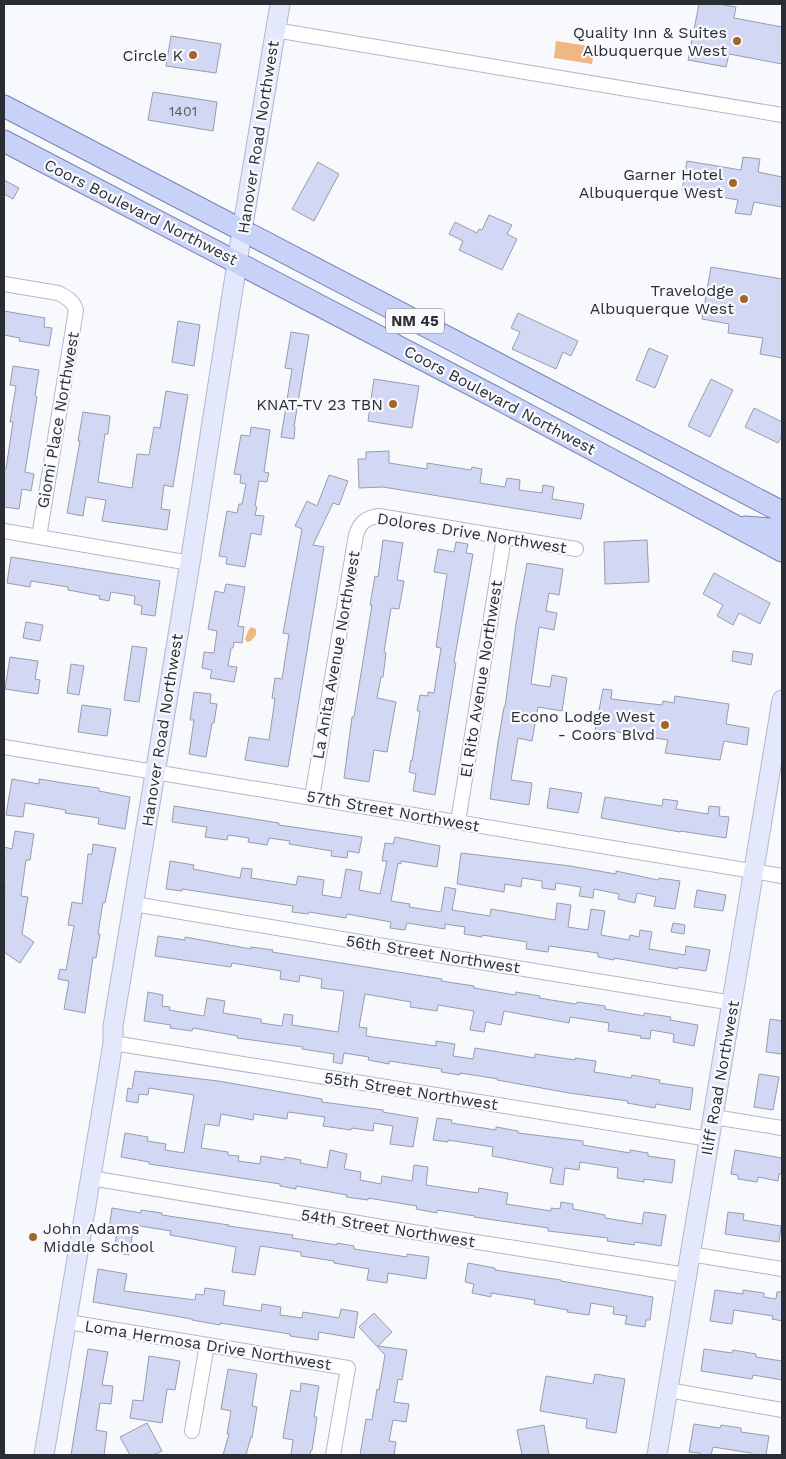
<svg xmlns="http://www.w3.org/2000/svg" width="786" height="1459" font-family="'Work Sans',sans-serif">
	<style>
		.water { fill: #efb782 }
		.building { fill: #d2d8f3; stroke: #979cb0 }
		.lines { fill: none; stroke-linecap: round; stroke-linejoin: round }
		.street-casing { stroke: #b2b7cc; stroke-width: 16 }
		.secondary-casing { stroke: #b2b7cc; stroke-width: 21 }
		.primary-casing { stroke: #7a83b1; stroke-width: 23 }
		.street { stroke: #fff; stroke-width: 14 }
		.secondary { stroke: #e4e8fc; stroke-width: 19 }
		.primary { stroke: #c8d1f8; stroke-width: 21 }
		.poi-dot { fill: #a26728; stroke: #f8f9fd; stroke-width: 2 }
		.labels { text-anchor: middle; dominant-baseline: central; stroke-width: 4.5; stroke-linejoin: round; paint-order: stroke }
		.number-label { font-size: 14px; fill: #555864 }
		.shield { fill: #f8f9fd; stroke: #686a71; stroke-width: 1 }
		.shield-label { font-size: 15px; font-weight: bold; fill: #2b2d35 }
		.poi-label { font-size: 16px; fill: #2b2d35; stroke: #f8f9fd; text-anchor: end }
		.street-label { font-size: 16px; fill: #2b2d35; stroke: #f8f9fd }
	</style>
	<rect width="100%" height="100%" fill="#f8f9fd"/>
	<!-- water -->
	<path class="water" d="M556,41L595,47L592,64L554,58Z
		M251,627L256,629V635L251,641L247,642L245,639L249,629Z"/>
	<!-- building -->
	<path class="building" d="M699,4H718L736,7L734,18L782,27V64L729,54L726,67L688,60Z
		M171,36L221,44L216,73L166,66Z
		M153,92L217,102L213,131L148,120Z
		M743,157L760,159L758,172L782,177V207L754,202L751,215L735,213L738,200L682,190L687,161L741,170Z
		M318,162L339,174L314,221L292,209Z
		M4,180L19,188L13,199L4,194Z
		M489,215L512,225L507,234L517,239L502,270L459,250L463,241L449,234L455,222L477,233L479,229L482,230Z
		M711,267L782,279V358L760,354L763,338L728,333L729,324L702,319Z
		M4,311L45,318L44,327L52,328L49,346L19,341L20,338L4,335Z
		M518,313L578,341L571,356L563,352L556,369L512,349L520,332L511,328Z
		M178,321L200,325L194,366L172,362Z
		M291,332L309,335L294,427H295L294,439L281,437L292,369L285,368Z
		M649,348L668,356L655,388L636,380Z
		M13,366L39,370L35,396L37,397L25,472L34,474L31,491L22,489L19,509L4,507V469H6L13,422H10L16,386L10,385Z
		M374,379L419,386L412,428L368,421Z
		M711,379L733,390L710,437L688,426Z
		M166,391L188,395L173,487L164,485L161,509L170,510L167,530L102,521L106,500L86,497L83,516L67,513L80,441H78L83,412L110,416L108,434H105L98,482L132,488L137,454L149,455L154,427L160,428Z
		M754,408L782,422V435L778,443L745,427Z
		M251,427L270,430L264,472L269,473L267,482L259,481L255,506L257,507L255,515L264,516L261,535L251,533L245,567L226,564L227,557L219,556L227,511L237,513L239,504H242L246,484L240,483L241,475L234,474L241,435L250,436Z
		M389,451V463L427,469V463L471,470L472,467L482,469L480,483L505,487L507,478L520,480L519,490L542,493L543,485L554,487L552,499L584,504L581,519L383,487L359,488L358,459H366V452Z
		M329,475L348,481L339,505L333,503L313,545L324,547L288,767L245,760L249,737L269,740L275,699L272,698L275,678L282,679L289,634L283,633L302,529L295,526L307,501L317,506Z
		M383,540L403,543L397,580L404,581L399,609L391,608L384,652L386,653L383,677H381L377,698L396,702L387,752L374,750L369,782L344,778L352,717H354L372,605H370L375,576L378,577Z
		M647,540L649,582L605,584L604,542Z
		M456,542L468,544L466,553L473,554L454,662L456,663L435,795L413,791L416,774L409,772L411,760L412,761L420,711H417L420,695L428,696V692L434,693L441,648L436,647L447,574L434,572L438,549L454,552Z
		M11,557L160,581L155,616L141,614L142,606L134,604L135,596L111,592L109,601L99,599L100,596L68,590V587L31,581L30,587L7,583Z
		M527,563L563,569L559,595L549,593L546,611L557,613L554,630L539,627L531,684L550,687L552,675L567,678L562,711L538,707L532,741L518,738L511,780L532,783L529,805L490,799L498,742L504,707H505L516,624Z
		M714,573L770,603L760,624L739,613L733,625L717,616L723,605L703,594Z
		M226,584L245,587L238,626L244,627L242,643L234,642L233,648H231L228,666L237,667L234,682L210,678L212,670L202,668L204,652L214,653L217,631L208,629L215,591L224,593Z
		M26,622L43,625L40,641L23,638Z
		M132,646L147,648L139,702L124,700Z
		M733,651L753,654L751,665L732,661Z
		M10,657L38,661L35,679L40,680L38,694L5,689Z
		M71,664L84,666L79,695L67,693Z
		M603,689L612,690L611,699L662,705L663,701L674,703L675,696L729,704L726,724L749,728L747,745L724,741L720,760L665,753L668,740L605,730L603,738L594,737Z
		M194,692L211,694L210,703L217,704L214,723H212L206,757L189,754L194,720H190Z
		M82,705L111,709L107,736L78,732Z
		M12,779L39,784V779L70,784L99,788V791L130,797L125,829L98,824L99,818L65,813L66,810L25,803L23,817L6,815Z
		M550,788L582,793L578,813L547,808Z
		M605,797L662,806L663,799L678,801L676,809L708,814L709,806L720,807L719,816L729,817L726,838L680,831V832L601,818Z
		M174,806L279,823V825L362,837L359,853L348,851L347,858L331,856L332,851L289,844L290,841L269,838L267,845L248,842L249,838L228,835L227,840L205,837L207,827L172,822Z
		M15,831L34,834L30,860H26L21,896L28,897L22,934L34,942L20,963L4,952V897L5,886H4V847L12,849Z
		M395,837L440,846L437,867L401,861V864L398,863L391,901L410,904L409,907L441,912L445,887L456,889L452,910L490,916L491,909L555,920L557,903L571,905L568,927L588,930L591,909L605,911L601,935L629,940L630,935L639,937L640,930L652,932L649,949L685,955L686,946L710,950L706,971L678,967V969L614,958V960L598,957V953L549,946L548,952L526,949L527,942L482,935V937L464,934L465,927L445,924V929L407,923L405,930L390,928L391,922L347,914L346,918L309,912L308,914L292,912L293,906L182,889V891L166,889L170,861L194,865L193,869L240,878L242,868L252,869L251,878L296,885L298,876L324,880L322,895L341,898L346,869L362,872L359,890L380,894L387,861H382L385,843L393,844Z
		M93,844L116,848L105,903L103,902L98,934H100L96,958L93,957L85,1013L64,1009L69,981L58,979L60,969L66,970L74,926L68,925L72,902L82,904L88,854H92Z
		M461,853L570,866L616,874V871L658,880L659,878L680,881L675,909L654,906L656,897L637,893L635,903L618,899L619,894L594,889L593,898L579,896L581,887L556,883L555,890L542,888V881L522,878L521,887L505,884L504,892L457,884Z
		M697,890L726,895L723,911L694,907Z
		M673,923L685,925L684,934L671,932Z
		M158,936L185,940V937L251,949V947L273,950L272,952L442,979L441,981L474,986V988L515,995L516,992L540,996L539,998L576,1004L577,1002L605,1006V1009L644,1016V1013L671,1017L670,1020L698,1025L694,1046L673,1042L674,1034L651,1030L650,1039L640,1038L641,1036L608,1031L609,1023L570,1017L569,1023L504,1011L501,1025L486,1022L484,1032L470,1030L474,1011L438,1005L437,1011L410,1007L411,1002L365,994L359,1027L367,1028L366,1036L436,1046V1041L455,1044L453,1056L473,1059L475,1048L535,1058V1054L575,1060V1058L596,1061L594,1072L631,1078L632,1075L660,1080L659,1083L693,1088L690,1110L656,1104L655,1108L627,1103L628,1101L569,1093L497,1080L498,1079L460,1073V1075L441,1072L442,1069L389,1061V1064L368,1060L369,1057L344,1053L342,1064L333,1062L334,1054L302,1049L303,1047L237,1038L238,1036L193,1028L192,1031L170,1028L171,1025L144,1021L148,992L163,995L162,1006L170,1007L169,1010L204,1016L207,998L225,1001L223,1013L261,1019V1023L282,1026L284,1014L293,1015L292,1025L338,1032L344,991L321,988L322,979L300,975L299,982L280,979L281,971L232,963L231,967L155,956Z
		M770,1019L782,1021V1054L766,1052Z
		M135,1071L218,1081L322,1099V1102L383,1110V1112L418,1118L413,1147L390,1144L393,1126L374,1123L373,1131L352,1128L351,1130L323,1126L325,1117L288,1112L287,1119L254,1114L253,1120L221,1114L219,1126L205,1124L201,1148L228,1152V1155L239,1156L238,1161L260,1164L261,1156L284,1160L285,1157L301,1160L300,1163L327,1168L330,1150L347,1154L344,1169L361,1172L360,1180L381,1184L382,1176L412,1181L414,1165L428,1167L426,1185L478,1193L479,1188L508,1193L506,1204L551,1211V1208L560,1209L561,1202L573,1204V1209L605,1215V1218L642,1224L644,1212L666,1215L661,1246L635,1242L634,1245L607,1241L608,1238L548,1231V1228L474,1217L475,1216L437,1210V1213L416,1209L417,1206L368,1198V1200L346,1197L347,1195L296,1186V1189L280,1186V1184L149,1164V1162L121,1157L125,1133L148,1137L147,1141L166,1144L165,1150L184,1153L194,1095L149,1088L148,1095L139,1094L138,1103L126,1101L128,1088L132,1089Z
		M759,1074L779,1077L773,1110L754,1107Z
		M437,1118L452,1120L451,1123L496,1130V1127L518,1131V1133L583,1141V1145L630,1153V1150L648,1153V1156L675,1160L672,1183L644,1179V1182L617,1178L618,1168L580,1162L579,1170L565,1168L563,1185L550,1183L553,1168L492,1156L493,1147L448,1140V1142L433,1140Z
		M735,1150L782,1158V1174H779L778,1181L758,1177L757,1182L738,1179V1175L731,1174Z
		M112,1208L141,1213V1210L162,1213V1215L229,1225L228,1226L293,1235L292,1238L337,1245V1243L354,1246V1249L407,1257V1254L429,1257L426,1279L388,1273L387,1283L367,1280L369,1269L334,1263V1261L301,1256V1252L260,1246L255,1275L232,1272L236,1247L170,1235L171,1231L134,1225L129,1255L114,1252L117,1230L109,1229Z
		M728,1212L744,1214L743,1220L781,1226L779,1242L725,1234Z
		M468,1263L495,1268V1270L561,1280V1281L653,1297L650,1320H646L645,1327L625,1324L627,1316L613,1314L614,1307L591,1303L589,1315L567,1312L568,1310L534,1304L535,1300L491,1293V1297L472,1293L474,1284L465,1282Z
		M98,1269L127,1274L124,1291L195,1300L196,1294L204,1295L205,1288L225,1291L223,1305L261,1311L262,1304L281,1307L280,1315L302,1318L303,1312L339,1318L341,1309L358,1312L354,1338L319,1332L318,1340L290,1336V1334L220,1323V1325L192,1320V1319L93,1302Z
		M715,1290L743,1294V1290L764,1293V1297L776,1299L777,1292H782V1321L772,1319L773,1316L734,1310L732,1324L710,1321Z
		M374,1313L392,1332L378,1346L407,1350L402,1380L398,1379L394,1402L409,1404L406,1422L393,1420L389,1441L396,1442L394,1455H360L366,1419L372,1420L377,1389L379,1390L385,1355L359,1327Z
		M88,1349L108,1352L102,1385L113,1386L111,1404L100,1403L96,1430L107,1432L104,1455H71Z
		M704,1349L732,1353L733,1350L756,1354V1357L782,1361V1380L753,1375L752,1379L701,1371Z
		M149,1356L180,1361L175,1390L167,1389L162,1423L130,1418L133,1400L143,1401Z
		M228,1369L257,1374L252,1406L257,1407L252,1438L251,1437L246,1455H223L229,1434H227L231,1411L221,1409Z
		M595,1374L625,1379L616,1433L586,1428L587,1419L540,1411L546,1376L593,1384Z
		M301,1383L319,1386L314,1417H317L312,1450H311L310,1455H291L293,1440L283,1438L291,1390L300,1392Z
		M147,1423L162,1451L153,1455H130L120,1437Z
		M694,1424L720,1428L721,1425L741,1428V1432L769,1436L766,1455H750L751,1453L713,1447L711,1455H700V1453L689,1452Z
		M544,1425L549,1455H522L517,1430Z"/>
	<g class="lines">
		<defs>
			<path id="street" d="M275,30L782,115
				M4,284L58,293C67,297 73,301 76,310L39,537
				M4,531L190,563
				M4,747L782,876
				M312,797L356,535C360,522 366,518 379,516L576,549
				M458,822L504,537
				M134,904L437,955L733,1003
				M113,1043L709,1139
				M714,1117L782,1128
				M91,1178L394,1229L686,1275
				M690,1254L782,1269
				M68,1322L348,1368L333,1455
				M668,1390L782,1410
				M192,1431L207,1345"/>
			<path id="secondary" d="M44,1455L102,1110L113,1043V1026L190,563L242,231L280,4
				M657,1455L782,700"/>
			<path id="primary" d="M4,106L782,512
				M4,141L489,394L782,551
				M745,527L782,530"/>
		</defs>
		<!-- street casing -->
		<use href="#street" class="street-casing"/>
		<!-- secondary casing -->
		<use href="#secondary" class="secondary-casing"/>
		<!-- primary casing -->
		<use href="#primary" class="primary-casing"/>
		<!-- street -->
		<use href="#street" class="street"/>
		<!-- secondary -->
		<use href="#secondary" class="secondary"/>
		<!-- primary -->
		<use href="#primary" class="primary"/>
	</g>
	<!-- markers -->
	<g class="poi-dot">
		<circle cx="737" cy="41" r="5"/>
		<circle cx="193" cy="55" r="5"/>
		<circle cx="733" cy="183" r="5"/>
		<circle cx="744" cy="299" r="5"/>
		<circle cx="393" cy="404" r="5"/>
		<circle cx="665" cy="725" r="5"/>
		<circle cx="33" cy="1237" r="5"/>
	</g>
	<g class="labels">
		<!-- number labels -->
		<g class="number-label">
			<text x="183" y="111">1401</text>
		</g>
		<!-- shield labels -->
		<rect class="shield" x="386" y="308.5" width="58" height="25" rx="4"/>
		<g class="shield-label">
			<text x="415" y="321">NM 45</text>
		</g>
		<!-- poi labels -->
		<g class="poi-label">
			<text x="727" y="32">Quality Inn &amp; Suites<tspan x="727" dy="18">Albuquerque West</tspan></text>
			<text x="183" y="55">Circle K</text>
			<text x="723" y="174">Garner Hotel<tspan x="723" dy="18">Albuquerque West</tspan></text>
			<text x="734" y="290">Travelodge<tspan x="734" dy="18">Albuquerque West</tspan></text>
			<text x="383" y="404">KNAT-TV 23 TBN</text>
			<text x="655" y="716">Econo Lodge West<tspan x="655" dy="18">- Coors Blvd</tspan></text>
			<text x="43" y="1228" text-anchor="start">John Adams<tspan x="43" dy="18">Middle School</tspan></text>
		</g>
		<!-- street labels -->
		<g class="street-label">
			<text transform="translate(258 137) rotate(-81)">Hanover Road Northwest</text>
			<text transform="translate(141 212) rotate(27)">Coors Boulevard Northwest</text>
			<text transform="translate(500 400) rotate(28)">Coors Boulevard Northwest</text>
			<text transform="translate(58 420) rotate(-80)">Giomi Place Northwest</text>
			<text transform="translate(472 533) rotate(9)">Dolores Drive Northwest</text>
			<text transform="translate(336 655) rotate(-80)">La Anita Avenue Northwest</text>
			<text transform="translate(481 679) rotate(-81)">El Rito Avenue Northwest</text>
			<text transform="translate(162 730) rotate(-81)">Hanover Road Northwest</text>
			<text transform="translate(393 811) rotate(10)">57th Street Northwest</text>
			<text transform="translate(433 954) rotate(9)">56th Street Northwest</text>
			<text transform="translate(720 1078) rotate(-80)">Iliff Road Northwest</text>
			<text transform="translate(411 1091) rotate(9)">55th Street Northwest</text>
			<text transform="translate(388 1228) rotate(9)">54th Street Northwest</text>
			<text transform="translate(208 1345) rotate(9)">Loma Hermosa Drive Northwest</text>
		</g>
	</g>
	<!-- border -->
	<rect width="786" height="1459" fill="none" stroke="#2b2d35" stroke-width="10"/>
</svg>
